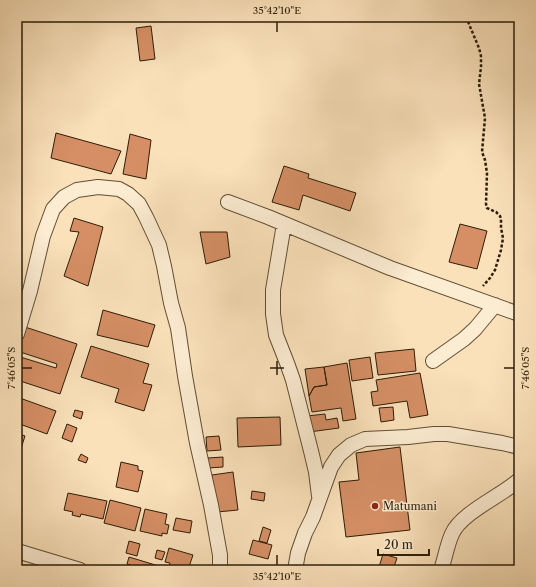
<svg xmlns="http://www.w3.org/2000/svg" width="536" height="587" font-family="'Libre Caslon Text',serif">
	<style>
		.building { fill: #d68f65; stroke: #2c1d08 }
		.lines { fill: none; stroke-linecap: round; stroke-linejoin: round }
		.minor-casing { stroke: #604e34; stroke-width: 16 }
		.path { stroke: #2c1d08; stroke-width: 2.5; stroke-dasharray: 3 2; stroke-linecap: butt }
		.minor { stroke: #fcecd2; stroke-width: 14 }
		.ticks { fill: none; stroke: #2c1d08; stroke-width: 1.5 }
		.poi-dot { fill: #8f2418; stroke: #fcecd2; stroke-width: 1.5 }
		.labels { text-anchor: middle; dominant-baseline: central; stroke-width: 3; stroke-linejoin: round; paint-order: stroke }
		.poi-label { font-size: 11px; fill: #2c1d08; stroke: #fcecd2; text-anchor: start }
		.neatline { fill: none; stroke: #2c1d08; stroke-width: 1.5 }
		.ticks-label { font-size: 10px; text-anchor: middle; fill: #2c1d08 }
	</style>
	<rect width="100%" height="100%" fill="#fae1ba"/>
	<filter id="stains"><feTurbulence type="fractalNoise" baseFrequency=".005" numOctaves="4"/><feColorMatrix values="0 0 0 0 .2 0 0 0 0 .09 0 0 0 0 .02 0 0 0 .5 -.17"/></filter>
	<radialGradient id="worn" r=".72"><stop offset=".6" stop-color="#630" stop-opacity="0"/><stop offset="1" stop-color="#630" stop-opacity=".3"/></radialGradient>
	<!-- building -->
	<path class="building" d="M151,26L155,59L140,61L136,28Z
		M56,133L121,151L111,174L51,158Z
		M130,134L151,140L146,179L123,174Z
		M284,166L309,174L308,178L356,193L350,211L303,195L299,210L272,202Z
		M74,218L103,227L88,286L64,276L79,232L70,231Z
		M460,224L487,231L477,269L449,262Z
		M200,232H227L230,257L206,264Z
		M518,234H519V245L515,244Z
		M103,310L155,325L148,347L97,335Z
		M25,327L77,344L60,394L17,380V356L56,368L57,364L17,351Z
		M91,346L149,364L143,383L152,385L144,411L115,402L119,389L81,377Z
		M414,349L416,371L378,375L375,353Z
		M370,357L373,378L352,381L349,360Z
		M347,363L356,419L343,421L341,408L312,412L309,396L314,387L327,385L324,367Z
		M324,367L327,385L314,387L309,396L305,369Z
		M420,373L428,415L410,418L407,401L373,406L371,392L378,391L376,380Z
		M17,397L56,411L47,434L17,423Z
		M393,407L394,420L381,422L379,408Z
		M75,410L83,412L81,419L73,416Z
		M325,414L326,420L337,418L339,428L309,432L307,416Z
		M280,417L281,445L238,447L237,418Z
		M67,424L77,428L72,442L62,438Z
		M17,433L25,436L17,461Z
		M219,436L221,450L207,451L206,437Z
		M400,447L410,530L346,537L339,482L359,480L356,453Z
		M81,454L88,458L86,463L78,460Z
		M223,457V467L208,468V458Z
		M121,462L138,466V470L143,471L138,492L116,487Z
		M233,472L238,510L217,512L212,475Z
		M17,486L21,488L17,499Z
		M252,491L265,493L264,501L251,499Z
		M68,493L107,501L103,519L81,514L80,517L72,515L73,512L64,510Z
		M110,500L141,508L135,531L104,523Z
		M145,509L167,514L165,524L169,525L167,534L162,533V536L140,531Z
		M176,518L192,521L190,533L173,530Z
		M263,527L271,530L267,543L259,541Z
		M253,540L272,545L268,559L249,554Z
		M129,541L140,544L137,556L126,553Z
		M169,548L193,555L188,570H168L170,563L165,562Z
		M157,550L165,552L162,560L155,558Z
		M383,554L397,558L393,570H371L372,565L379,567Z
		M129,557L162,567L161,570H136V567L127,564Z"/>
	<g class="lines">
		<defs>
			<path id="minor" d="M228,202L268,217L390,268L519,314
				M284,224L273,290V314L276,335L287,363L293,380L311,451L316,472L319,496
				M17,334L30,291L43,236L53,209L64,197L77,190L98,187L119,189L128,194L139,204L146,217L159,245L164,266L171,303L178,328L185,376L197,443L211,505L220,555V570
				M433,361L464,339L475,329L495,305
				M17,551L80,570
				M295,570L298,553L305,533L313,517L331,467L339,455L351,445L365,439L408,437L434,434H448L502,443L519,447
				M441,570C445,558 447,545 452,534C461,513 501,496 519,480"/>
		</defs>
		<!-- minor casing -->
		<use href="#minor" class="minor-casing"/>
		<!-- path -->
		<path class="path" d="M466,17L479,48L481,56V67L479,84L485,118L482,152L485,160L487,173L486,204L487,208L496,212L500,216L501,219V228L503,238L501,250L495,270L490,278L483,286"/>
		<!-- minor -->
		<use href="#minor" class="minor"/>
	</g>
	<!-- ticks -->
	<path class="ticks" d="M277,22V32M277,361V375M22,368H32M270,368H284M504,368H514M277,555V565"/>
	<!-- markers -->
	<circle class="poi-dot" cx="375" cy="506" r="4"/>
	<g class="labels">
		<!-- poi labels -->
		<g class="poi-label">
			<text x="383" y="506">Matumani</text>
		</g>
	</g>
	<!-- margin -->
	<rect width="536" height="587" fill="none" stroke="#fae1ba" stroke-width="44"/>
	<!-- scale -->
	<path d="M378 549v6h51v-6" fill="none" stroke="#2c1d08" stroke-width="2"/>
	<text x="384" y="549" font-size="12" fill="#2c1d08" stroke="#fcecd2" stroke-width="3" paint-order="stroke">20 m</text>
	<rect x="22" y="22" width="492" height="543" class="neatline"/>
	<g class="ticks-label">
		<text x="277" y="14">35°42'10"E</text>
		<text transform="translate(11 368) rotate(-90)" y="4">7°46'05"S</text>
		<text transform="translate(525 368) rotate(-90)" y="4">7°46'05"S</text>
		<text x="277" y="580">35°42'10"E</text>
	</g>
	<rect width="100%" height="100%" filter="url(#stains)"/>
	<rect width="100%" height="100%" fill="url(#worn)"/>
</svg>
